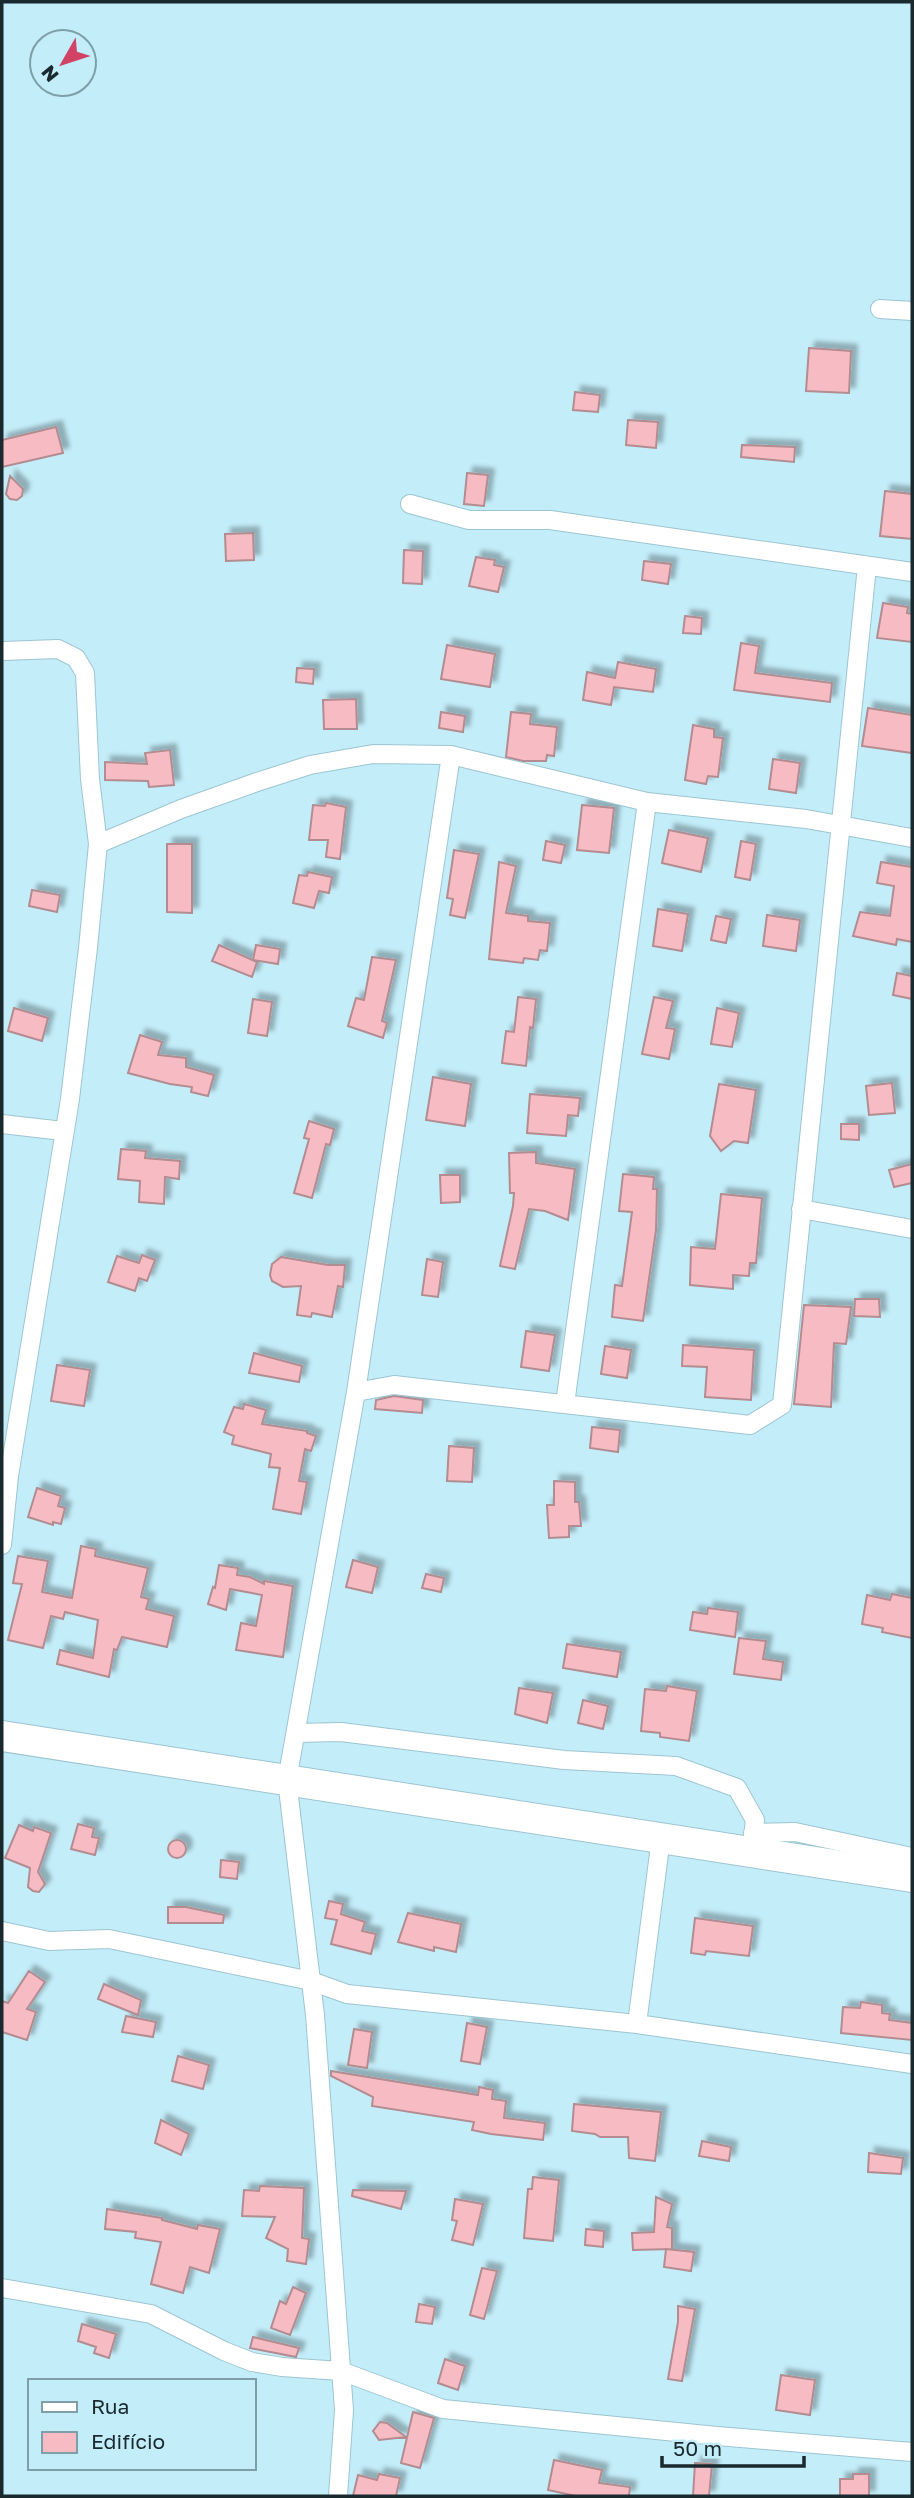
<svg xmlns="http://www.w3.org/2000/svg" width="914" height="2498" font-family="'Golos Text',sans-serif">
	<style>
		.building { fill: #f7bcc3; stroke: #b28c91; stroke-width: 2; filter: url(#shadow) }
		.lines { fill: none; stroke-linecap: round; stroke-linejoin: round }
		.minor-casing { stroke: #9dc5d0; stroke-width: 20 }
		.trunk-casing { stroke: #9dc5d0; stroke-width: 32 }
		.minor { stroke: #fff; stroke-width: 18 }
		.trunk { stroke: #fff; stroke-width: 30 }
	</style>
	<defs>
		<filter id="shadow"><feDropShadow dx="6" dy="-6" stdDeviation="2" flood-color="#0004"/></filter>
	</defs>
	<rect width="100%" height="100%" fill="#c3edf9"/>
	<!-- building -->
	<path class="building" d="M809,348L851,351L849,393L806,391Z
		M575,392L600,395L598,412L573,410Z
		M628,420L658,422L656,448L626,445Z
		M56,427L63,453L2,467V440Z
		M742,445L795,447L794,462L741,457Z
		M467,473L488,475L484,506L464,504Z
		M10,476L23,489L22,496L17,500L10,499L6,494Z
		M885,491L912,494V539L880,536Z
		M253,533L254,560L226,561L225,534Z
		M404,550L423,551L422,584L403,583Z
		M476,557L495,560L494,565L504,567L498,592L469,586Z
		M644,561L671,564L668,584L642,580Z
		M883,603L908,607L907,613L912,614V642L877,638Z
		M685,616L702,618L701,634L683,633Z
		M741,643L759,646L755,673L832,683L830,702L734,690Z
		M447,645L495,654L490,687L441,679Z
		M618,662L656,669L653,692L614,687L611,705L583,700L587,672L615,678Z
		M297,668L314,669L313,684L296,682Z
		M356,699L357,729H324L323,700Z
		M868,708L912,715V753L862,746Z
		M441,712L465,716L463,732L439,728Z
		M511,712L531,714L530,724L557,727L554,756L547,755L546,761H523L506,757Z
		M693,725L714,729V737L723,738L718,777L708,776L706,784L685,780Z
		M170,750L174,785L149,787L148,781L105,780V762L147,764L145,753Z
		M773,759L800,763L796,793L769,789Z
		M326,803L346,807L340,859L326,857L328,840H309L313,805L325,806Z
		M582,805L614,808L609,853L577,850Z
		M669,830L708,838L701,872L662,863Z
		M546,841L565,845L561,863L543,860Z
		M741,841L756,844L750,880L735,877Z
		M167,844H192V913L167,912Z
		M454,850L479,854L465,918L450,915L453,899L447,898Z
		M499,862L516,866L506,913L528,916V921L550,923L547,951L540,950L538,960L524,958L523,963L489,959Z
		M881,862L912,867V942L897,939L896,945L853,936L860,912L890,916L894,886L877,883Z
		M308,872L332,877L329,893L319,891L314,908L293,903L299,875L307,876Z
		M32,890L60,895L57,912L29,906Z
		M658,909L688,914L682,951L653,946Z
		M767,915L800,920L796,951L763,946Z
		M716,916L731,919L726,943L711,940Z
		M219,945L257,962L252,977L212,961Z
		M256,945L280,949L278,964L253,960Z
		M372,957L396,960L382,1021L387,1023L383,1038L348,1026L356,998L364,1000Z
		M897,973L912,976V999L893,995Z
		M518,997L536,999L533,1028L530,1027L526,1066L502,1063L506,1031L514,1032Z
		M654,997L673,1001L666,1028L675,1029L669,1059L642,1054Z
		M253,999L272,1002L267,1036L248,1033Z
		M14,1008L48,1018L42,1041L8,1031Z
		M717,1008L739,1013L732,1047L711,1044Z
		M140,1035L162,1042L158,1055L186,1058V1067L214,1075L208,1096L191,1092L192,1087L170,1084L128,1073Z
		M433,1077L471,1084L465,1126L426,1120Z
		M892,1083L895,1113L869,1115L866,1086Z
		M719,1084L756,1090L748,1143L734,1141L721,1151L710,1136Z
		M530,1094L580,1098L578,1116L568,1115L566,1136L527,1133Z
		M309,1121L334,1129L330,1145L326,1144L312,1198L294,1193L309,1139L304,1138Z
		M841,1124H859V1140L841,1139Z
		M121,1149L146,1151L145,1158L180,1161L179,1179L165,1177L164,1204L139,1202L140,1181L118,1179Z
		M536,1152V1163L575,1169L568,1220L545,1211L529,1209L515,1269L500,1266L513,1206L514,1193H510L509,1153Z
		M912,1164V1183L894,1187L889,1170Z
		M623,1174L654,1177L653,1189H657L656,1230L643,1321L612,1317L615,1285L622,1286L632,1212L619,1211Z
		M440,1175H460V1202L441,1203Z
		M721,1194L762,1198L756,1263H750L749,1276L733,1275V1289L690,1285L691,1247L715,1249Z
		M142,1255L155,1260L147,1281L139,1278L135,1291L108,1282L117,1256L139,1263Z
		M281,1257L328,1265H345L343,1287L338,1286L332,1317L312,1313L311,1317L297,1315L301,1286L283,1287L272,1281L270,1275L272,1264Z
		M427,1259L443,1262L438,1297L422,1295Z
		M855,1299H879L880,1317L854,1316Z
		M804,1305L851,1307L846,1344L834,1343L831,1407L794,1404Z
		M526,1331L555,1335L549,1371L521,1367Z
		M683,1345L754,1350L751,1400L705,1397L707,1367L682,1366Z
		M605,1346L631,1350L627,1378L601,1374Z
		M254,1353L302,1366L299,1382L249,1373Z
		M57,1365L90,1370L84,1406L51,1401Z
		M394,1396L423,1400L422,1413L375,1409L376,1400Z
		M244,1404L266,1410L262,1424L307,1431V1433L316,1436L311,1451L305,1449L299,1481L307,1482L301,1514L273,1509L280,1468L269,1467L271,1454L232,1444L234,1436L224,1432L234,1407L243,1409Z
		M592,1427L620,1430L618,1452L590,1448Z
		M449,1446L474,1448L472,1482L447,1481Z
		M554,1481L575,1482V1502H579L581,1526H569V1537L549,1538L547,1505H554Z
		M37,1488L61,1496L58,1506L65,1508L61,1524L53,1522V1525L28,1517Z
		M81,1546L96,1549L95,1556L148,1568L141,1597L149,1599L146,1609L174,1616L167,1647L122,1637L117,1650L114,1649L109,1677L57,1664L60,1650L93,1658L98,1620L65,1612L63,1619L51,1616L43,1648L8,1640L22,1584L13,1583L18,1556L48,1561L42,1592L72,1598Z
		M353,1560L378,1567L372,1593L346,1587Z
		M219,1565L238,1568L237,1575L250,1577L264,1584V1581L293,1586L283,1657L236,1650L241,1623L256,1626L262,1595L230,1589L226,1610L208,1604L213,1587L215,1588Z
		M426,1574L444,1578L441,1592L422,1588Z
		M892,1594L912,1598V1638L882,1632L883,1628L862,1624L867,1595L890,1600Z
		M708,1608L738,1612L735,1637L690,1630L693,1612L707,1614Z
		M739,1638L766,1641L763,1659L783,1662L781,1680L734,1674Z
		M567,1644L621,1652L617,1677L563,1668Z
		M667,1686L697,1691L689,1741L660,1737V1733L641,1731L645,1689L666,1691Z
		M519,1688L553,1693L547,1723L515,1714Z
		M583,1700L608,1706L603,1729L578,1723Z
		M78,1824L94,1828L92,1837L99,1838L95,1855L71,1849Z
		M19,1825L33,1831L34,1827L51,1833L38,1872L45,1884L39,1892L33,1891L28,1887L30,1868L5,1858Z
		M168 1849a9 9 0 1 1 18 0a9 9 0 1 1-18 0Z
		M221,1860L239,1862L237,1879L220,1877Z
		M329,1901L343,1904L341,1914L365,1922L362,1931L376,1934L371,1954L331,1944L337,1920L325,1918Z
		M168,1907H186L224,1915L223,1923H168Z
		M408,1913L461,1924L456,1952L434,1947V1951L398,1942Z
		M695,1918L753,1926L749,1956L706,1951L705,1955L691,1953Z
		M29,1971L45,1982L27,2009L36,2012L27,2040L2,2032V2001L8,2003Z
		M104,1984L141,2000L138,2015L98,1999Z
		M861,2002L882,2005V2013L890,2014L889,2020L912,2023V2040L841,2033L843,2007L860,2008Z
		M126,2016L156,2022L153,2037L122,2032Z
		M467,2023L487,2027L480,2064L461,2061Z
		M354,2029L372,2032L367,2068L348,2065Z
		M178,2056L209,2065L203,2089L172,2081Z
		M331,2071L478,2095L479,2087L493,2090L492,2099L506,2101L504,2118L545,2123L543,2140L491,2134L472,2130L474,2122L372,2106L373,2097L331,2076Z
		M574,2104L661,2112L655,2161L629,2158L628,2137H600L595,2134L572,2131Z
		M161,2120L189,2134L181,2155L155,2143Z
		M702,2141L731,2147L729,2161L699,2156Z
		M869,2153L903,2158L901,2174L868,2172Z
		M533,2177L559,2180L553,2241L524,2238L528,2189H532Z
		M260,2186L304,2188L302,2238L309,2239L306,2264L287,2261L288,2249L266,2238L275,2217L242,2216L244,2190L259,2191Z
		M353,2190L406,2191L401,2209L352,2196Z
		M656,2197L672,2204L667,2227L672,2228V2249L633,2250L632,2233L654,2232Z
		M455,2199L483,2204L473,2245L452,2240L457,2221L452,2220Z
		M107,2209L162,2218V2220L197,2229L198,2225L220,2229L209,2273L190,2267L183,2293L151,2284L161,2242L135,2238L136,2232L105,2229Z
		M586,2229L604,2231L603,2247L585,2245Z
		M666,2249L694,2252L691,2271L664,2267Z
		M482,2268L497,2271L484,2319L470,2315Z
		M293,2287L306,2293L290,2335L271,2328L280,2301L286,2304Z
		M419,2304L435,2307L432,2324L416,2322Z
		M678,2306L695,2309L682,2381L668,2379L678,2322Z
		M82,2324L116,2334L109,2358L94,2353L96,2347L78,2341Z
		M253,2337L299,2348L296,2357L250,2348Z
		M445,2359L465,2366L458,2390L438,2383Z
		M781,2375L815,2380L810,2415L776,2410Z
		M413,2412L434,2418L420,2468L401,2463Z
		M380,2422L387,2423L406,2437L379,2440L373,2431Z
		M554,2460L602,2470L599,2483L630,2487L629,2496H576L548,2490Z
		M695,2463L712,2464L709,2496H693Z
		M379,2474L400,2478L396,2496H353L358,2475L377,2480Z
		M853,2474H869V2496H840V2479H853Z"/>
	<g class="lines">
		<defs>
			<path id="minor" d="M880,309L912,311
				M410,504L469,520H550L912,572
				M2,651L58,649L76,658L85,673L90,779L98,844L88,948L70,1099L9,1476L2,1545
				M98,844L181,809L257,782L310,765L373,754L451,755L647,802L806,819L912,838
				M2,1124L63,1131
				M801,1209L912,1229
				M356,1392L394,1385L750,1425L782,1405L867,566
				M565,1404L647,802
				M296,1733L341,1732L564,1760L676,1766L737,1788L755,1820L751,1853
				M753,1833L795,1832L912,1857
				M2,1931L49,1941L109,1939L311,1981L347,1994L637,2024L912,2064
				M637,2024L661,1838
				M2,2288L151,2314L224,2351L252,2362L282,2367L341,2371L443,2409L717,2436L912,2452
				M338,2496L344,2410L315,2015L287,1780L356,1392L451,755"/>
			<path id="trunk" d="M2,1736L912,1877"/>
		</defs>
		<!-- minor casing -->
		<use href="#minor" class="minor-casing"/>
		<!-- trunk casing -->
		<use href="#trunk" class="trunk-casing"/>
		<!-- minor -->
		<use href="#minor" class="minor"/>
		<!-- trunk -->
		<use href="#trunk" class="trunk"/>
	</g>
	<!-- border -->
	<rect width="914" height="2498" fill="none" stroke="#19292e" stroke-width="7"/>
	<!-- legend -->
	<rect x="28" y="2379" width="228" height="91" fill="#c3edf9" stroke="#7f9fa8" stroke-width="2"/>
	<rect x="42" y="2402" width="35" height="10" fill="#ffffff" stroke="#7f9fa8" stroke-width="2"/>
	<text x="91" y="2414" font-size="21" fill="#19292e">Rua</text>
	<rect x="42" y="2432" width="35" height="21" fill="#f7bcc3" stroke="#7f9fa8" stroke-width="2"/>
	<text x="91" y="2449" font-size="21" fill="#19292e">Edifício</text>
	<!-- north arrow -->
	<g transform="translate(63 63) rotate(231)"><circle r="33" fill="#c3edf9" stroke="#7f9fa8" stroke-width="2"/>
	<path d="M0-5L12 26L0 18L-12 26Z" fill="#d14264"/>
	<text y="-10" font-size="19" font-weight="bold" text-anchor="middle" fill="#19292e">N</text>
	</g>
	<!-- scale -->
	<path d="M662 2456v10h142v-10" fill="none" stroke="#19292e" stroke-width="3.5"/>
	<text x="673" y="2456" font-size="21" fill="#19292e" stroke="#c3edf9" stroke-width="5" paint-order="stroke">50 m</text>
</svg>
